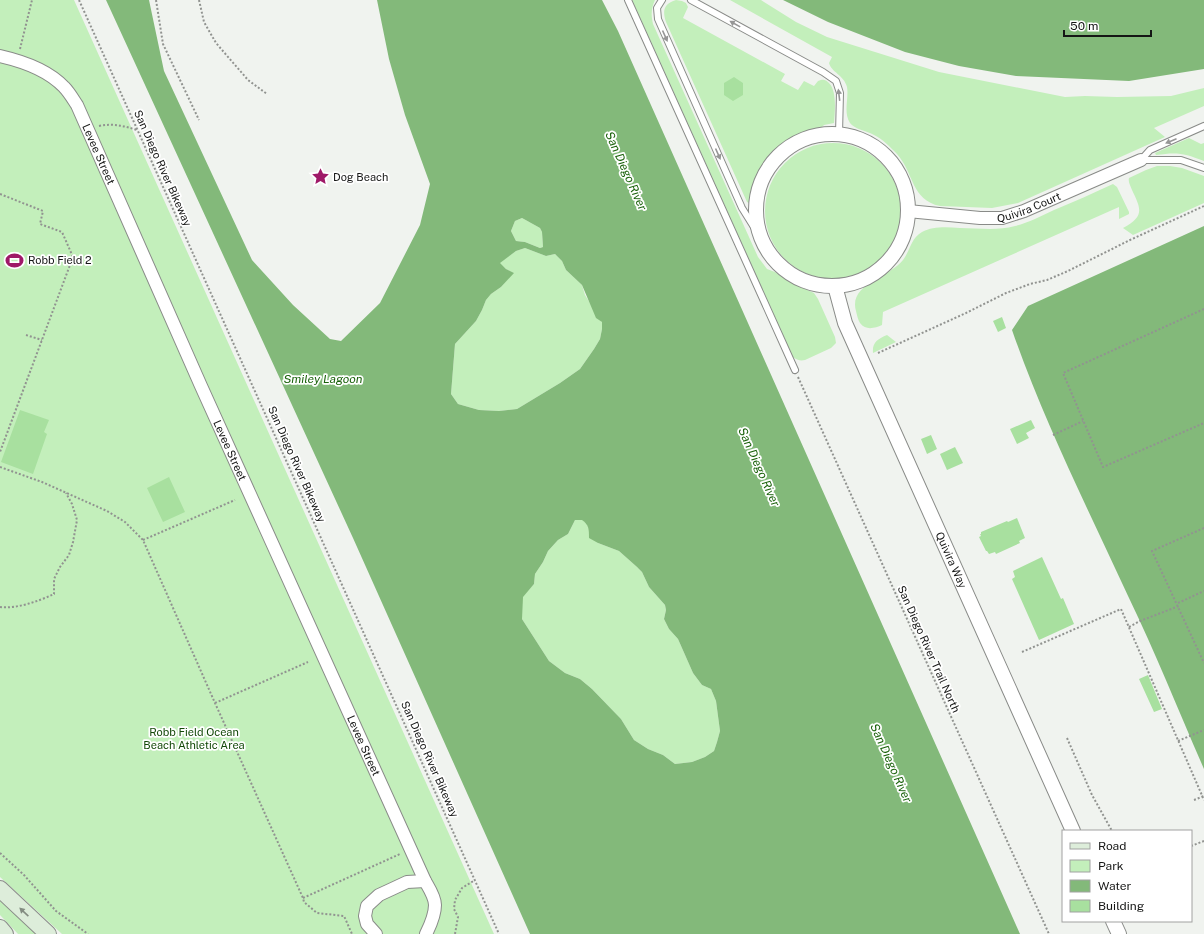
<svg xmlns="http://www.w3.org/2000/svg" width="1204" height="934" font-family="'Public Sans',sans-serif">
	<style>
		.green { fill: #c3efbb }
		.water { fill: #83b97a; fill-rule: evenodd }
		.building { fill: #a8e09f }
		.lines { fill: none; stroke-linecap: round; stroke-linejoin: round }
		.service-casing { stroke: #898b88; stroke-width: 8 }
		.minor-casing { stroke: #898b88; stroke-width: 14 }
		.tertiary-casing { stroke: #898b88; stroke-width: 16 }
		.secondary-casing { stroke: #898b88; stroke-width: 18 }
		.path { stroke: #919390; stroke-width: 2; stroke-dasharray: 2 2; stroke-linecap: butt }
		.service { stroke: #fff; stroke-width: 6 }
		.minor { stroke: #fff; stroke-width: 12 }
		.tertiary { stroke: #fff; stroke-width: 14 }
		.secondary { stroke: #ddedda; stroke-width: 16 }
		.oneway { fill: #969696 }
		.oneway2 { fill: #838c81 }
		.labels { text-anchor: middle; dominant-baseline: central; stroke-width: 3.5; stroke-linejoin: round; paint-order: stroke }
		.street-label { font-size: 11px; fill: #151615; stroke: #fff }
		.poi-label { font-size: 11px; fill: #151615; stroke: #fff; text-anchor: start }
		.park-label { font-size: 11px; fill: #134908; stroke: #fff }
		.water-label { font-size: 12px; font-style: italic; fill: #1a620b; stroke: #fff }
	</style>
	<rect width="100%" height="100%" fill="#f0f3ef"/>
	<!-- green -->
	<path class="green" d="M0,0H74L494,934H62L0,877Z
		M632,0H655C651,9 651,15 653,24L758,257L767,269L775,272L792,283L814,293L818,299L835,337L836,343L831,348L805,360C800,361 797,360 793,357Z
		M676,0L682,1L686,3L688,7L683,18L785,74L781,81L798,90L804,81L814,86L818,81C823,79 825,79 829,83C837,91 835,111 834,123L824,125L821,128L797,136L782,146L762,166L753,185L750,201L749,203L747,202L666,22C662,10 664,4 676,0Z
		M730,0H761L796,22L827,37L939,72L1065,97L1085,96L1117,97L1171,96L1204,88V106L1154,128L1165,137L1018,203L992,208L940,206C911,200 914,173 897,154C890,147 883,139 874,135C867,131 854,129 850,123C843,112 849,99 847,87C844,75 831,72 829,63L832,57Z
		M1189,138L1201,144L1204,143V161C1184,153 1177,152 1156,155L1155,153Z
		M765 211a68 68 0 1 1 136 0a68 68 0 1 1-136 0Z
		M1157,166H1170L1182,168L1204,176V203L1133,235L1123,228C1145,216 1141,209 1132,190C1130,185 1128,182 1129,178L1146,170Z
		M1113,184L1117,187L1129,212V214L1119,219V207L883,312L882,325C875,328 866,331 860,323C858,320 857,315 856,311C848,284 890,277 903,260C910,251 911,238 922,232C933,226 947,227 960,228C978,228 997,231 1015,226C1028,223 1041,216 1054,210C1074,202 1093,193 1113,184Z
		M522,218L540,228L542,232L543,247L540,248L525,242L516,241L511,231L515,221Z
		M525,248L546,256L555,254L562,261L566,270L582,285L585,295L602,322V329L600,339L594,349L580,369L560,383L517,409L499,411L479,410L458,404L451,394L455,344L476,321L482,310L486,300L491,294L501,287L513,273L506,269L499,263L516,251Z
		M887,335L896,342L873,353C872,342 878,339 887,335Z
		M582,519L587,524L589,529L598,543L619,551L637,567L642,572L649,587L665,605L666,610L664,619L669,629L678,639L693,673L702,685L711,689L716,701L720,731L717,742L714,751L705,757L692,762L675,764L663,755L648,749L634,740L621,719L592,689L580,679L565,673L549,661L522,619V597L534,584L535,574L543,562L548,551L558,540L568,534L575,520Z
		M0,899L39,934H18L0,915Z"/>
	<!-- water -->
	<path class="water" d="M106,0H149L164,71L252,260L293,305L330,339L341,341L380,303L420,225L430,184L405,115L389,59L377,0H602L618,31L1020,934H530L353,538ZM522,218L540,228L542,232L543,247L540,248L525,242L516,241L511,231L515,221ZM525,248L546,256L555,254L562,261L566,270L582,285L596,318L602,322V329L600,339L594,349L580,369L560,383L517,409L499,411L479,410L458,404L451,394L455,344L476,321L482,310L486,300L491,294L501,287L514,273L506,269L500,263L516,251ZM575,520H582C589,525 589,529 589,538L598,543L619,551L637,567L642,572L649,587L665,605L666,610L664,619L669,629L678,639L693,673L702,685L711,689L716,701L720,731L717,742L714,751L705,757L692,762L675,764L663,755L648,749L634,740L621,719L592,689L580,679L565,673L549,661L522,619L523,597L534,584L535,574L543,562L548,551L558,540L568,534Z
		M783,0H1204V69L1129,81L1016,76L959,66L905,52L828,22Z
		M1204,226V769C1179,712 1156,654 1129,598C1088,509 1044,422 1012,330L1028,306Z"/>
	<!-- building -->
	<path class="building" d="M734,77L743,83V95L733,101L724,95V83Z
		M1002,317L1006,328L998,332L993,321Z
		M20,410L49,420L44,432L47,434L33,474L1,462Z
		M1031,420L1035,428L1026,433L1029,438L1017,444L1010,429Z
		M931,435L937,449L927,454L921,439Z
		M955,447L963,463L947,470L940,454Z
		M169,477L185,512L163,522L147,488Z
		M1017,518L1025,538L1019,541L1020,543L996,554L995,552L989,554L987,551H986L979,537L981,536L980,534H981V532L1007,521L1008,522Z
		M1042,557L1061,599L1063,598L1074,624L1039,640L1012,579L1015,577L1013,571Z
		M1148,675L1162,709L1154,712L1139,679Z"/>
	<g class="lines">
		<defs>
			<path id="service" d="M628,0L795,370
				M662,0L657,8L658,19L742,208L762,240
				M691,0L823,72L836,81L840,93L839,134
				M1141,160L1150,150L1204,126
				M1141,160H1181L1204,168"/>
			<g id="minor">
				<path id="s1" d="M0,56C22,61 48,70 64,87C69,92 73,99 77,105L201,386L425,881C429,888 435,897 435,905C435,915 430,926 426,934"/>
				<path id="s2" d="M908,211L980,218H1002L1024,211L1141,160"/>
				<path d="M376,934L367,924L365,916L367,906L379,895L392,889L407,882L425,881"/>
			</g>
			<g id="tertiary">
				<circle cx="832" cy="210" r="76"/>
				<path id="s3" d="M835,286L845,323L1073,831"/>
				<path d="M1113,921L1119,934"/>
			</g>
			<path id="secondary" d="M0,889L48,934
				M0,928L5,934"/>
		</defs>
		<!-- service casing -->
		<use href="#service" class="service-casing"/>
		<!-- minor casing -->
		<use href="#minor" class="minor-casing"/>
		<!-- tertiary casing -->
		<use href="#tertiary" class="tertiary-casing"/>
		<!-- secondary casing -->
		<use href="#secondary" class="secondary-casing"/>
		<!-- path -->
		<path class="path" d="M79,0L499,934
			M156,0L163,44L199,120
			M199,0L204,22L216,43L248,80L267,94
			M20,49L32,0
			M99,126C113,123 124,126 137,130
			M0,194L43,211L40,224L62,232L73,257L0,452
			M1204,309L1063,373L1103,467L1204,423
			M26,335L42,340
			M878,353L966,313L1006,293L1030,284L1047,280L1068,271L1130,240L1204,206
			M798,377L1049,934
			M1053,435L1083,421
			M0,467L42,482L107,511L125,522L143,540L215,703L303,898L304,902L317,913L344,916L352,934
			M1204,528L1152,551L1204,663
			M143,540L235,500
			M1178,603L1204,591
			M0,607C17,609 39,601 54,594V579L60,567L69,555L73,542L77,520L72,504L66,493
			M1129,627L1140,621L1179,606
			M1022,652L1121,609L1204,800
			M215,703L308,662
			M1067,738L1092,795L1112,831
			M1178,741L1204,730
			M1194,800L1204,796
			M1191,846L1204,841
			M0,853L24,875L56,911L88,934
			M303,898L400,854
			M455,934L458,917L454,909L455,900L462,888L475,880"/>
		<!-- service -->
		<use href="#service" class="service"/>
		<!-- minor -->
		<use href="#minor" class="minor"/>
		<!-- tertiary -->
		<use href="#tertiary" class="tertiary"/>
		<!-- secondary -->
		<use href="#secondary" class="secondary"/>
	</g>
	<!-- one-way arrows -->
	<defs><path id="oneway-solid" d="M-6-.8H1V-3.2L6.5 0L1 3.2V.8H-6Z"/></defs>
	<g class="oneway">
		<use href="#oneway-solid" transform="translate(735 24) rotate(-151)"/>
		<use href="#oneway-solid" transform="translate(665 36) rotate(66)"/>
		<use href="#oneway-solid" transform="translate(839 95) rotate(-97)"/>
		<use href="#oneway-solid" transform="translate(1171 141) rotate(157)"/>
		<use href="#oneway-solid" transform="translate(718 154) rotate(66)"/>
	</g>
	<use class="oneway2" href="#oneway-solid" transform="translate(24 912) rotate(-137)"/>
	<!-- icons -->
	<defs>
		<symbol id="sight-bare" viewBox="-9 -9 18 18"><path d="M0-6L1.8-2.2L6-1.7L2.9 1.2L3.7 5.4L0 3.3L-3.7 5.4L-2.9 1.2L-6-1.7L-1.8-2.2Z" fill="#9f1968" stroke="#fff" stroke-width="2.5" paint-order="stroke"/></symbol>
		<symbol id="stadium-bare" viewBox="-9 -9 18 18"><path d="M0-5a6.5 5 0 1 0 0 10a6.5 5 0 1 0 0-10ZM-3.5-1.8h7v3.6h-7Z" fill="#9f1968" stroke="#fff" stroke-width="2.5" paint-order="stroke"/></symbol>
	</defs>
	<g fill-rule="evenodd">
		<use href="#sight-bare" x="308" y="164" width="25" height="25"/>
		<use href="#stadium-bare" x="2" y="248" width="25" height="25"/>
	</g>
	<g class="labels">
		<!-- street labels -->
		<g class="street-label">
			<text stroke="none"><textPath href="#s1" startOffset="148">Levee Street</textPath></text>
			<text transform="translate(163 168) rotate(66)">San Diego River Bikeway</text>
			<text stroke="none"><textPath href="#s2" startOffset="123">Quivira Court</textPath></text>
			<text stroke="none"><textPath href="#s1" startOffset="472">Levee Street</textPath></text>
			<text transform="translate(297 464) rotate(66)">San Diego River Bikeway</text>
			<text stroke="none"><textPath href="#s3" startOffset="298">Quivira Way</textPath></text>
			<text transform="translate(929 649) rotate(66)">San Diego River Trail North</text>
			<text stroke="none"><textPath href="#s1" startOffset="796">Levee Street</textPath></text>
			<text transform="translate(430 759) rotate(66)">San Diego River Bikeway</text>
		</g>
		<!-- poi labels -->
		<g class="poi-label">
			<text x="333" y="177">Dog Beach</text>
			<text x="28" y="260">Robb Field 2</text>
		</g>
		<!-- park labels -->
		<g class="park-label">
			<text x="194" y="732">Robb Field Ocean<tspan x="194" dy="13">Beach Athletic Area</tspan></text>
		</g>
		<!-- water labels -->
		<g class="water-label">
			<text transform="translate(626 171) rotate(66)">San Diego River</text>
			<text x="323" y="379">Smiley Lagoon</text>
			<text transform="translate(759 467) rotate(66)">San Diego River</text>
			<text transform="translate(891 763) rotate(66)">San Diego River</text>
		</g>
	</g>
	<!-- legend -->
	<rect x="1062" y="830" width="130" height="92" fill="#ffffff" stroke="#a1a2a1"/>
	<rect x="1070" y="843" width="20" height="6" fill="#ddedda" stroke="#a1a2a1"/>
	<text x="1098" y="850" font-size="12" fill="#151615">Road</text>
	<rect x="1070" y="860" width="20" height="12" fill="#c3efbb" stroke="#a1a2a1"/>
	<text x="1098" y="870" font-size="12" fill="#151615">Park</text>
	<rect x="1070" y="880" width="20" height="12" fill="#83b97a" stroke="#a1a2a1"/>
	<text x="1098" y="890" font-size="12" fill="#151615">Water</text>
	<rect x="1070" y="900" width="20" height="12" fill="#a8e09f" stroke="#a1a2a1"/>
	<text x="1098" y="910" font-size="12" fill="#151615">Building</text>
	<!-- scale -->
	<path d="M1064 30v6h87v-6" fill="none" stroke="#151615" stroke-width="2"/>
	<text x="1070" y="30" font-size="12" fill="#151615" stroke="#ffffff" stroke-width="3" paint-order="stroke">50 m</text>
</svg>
